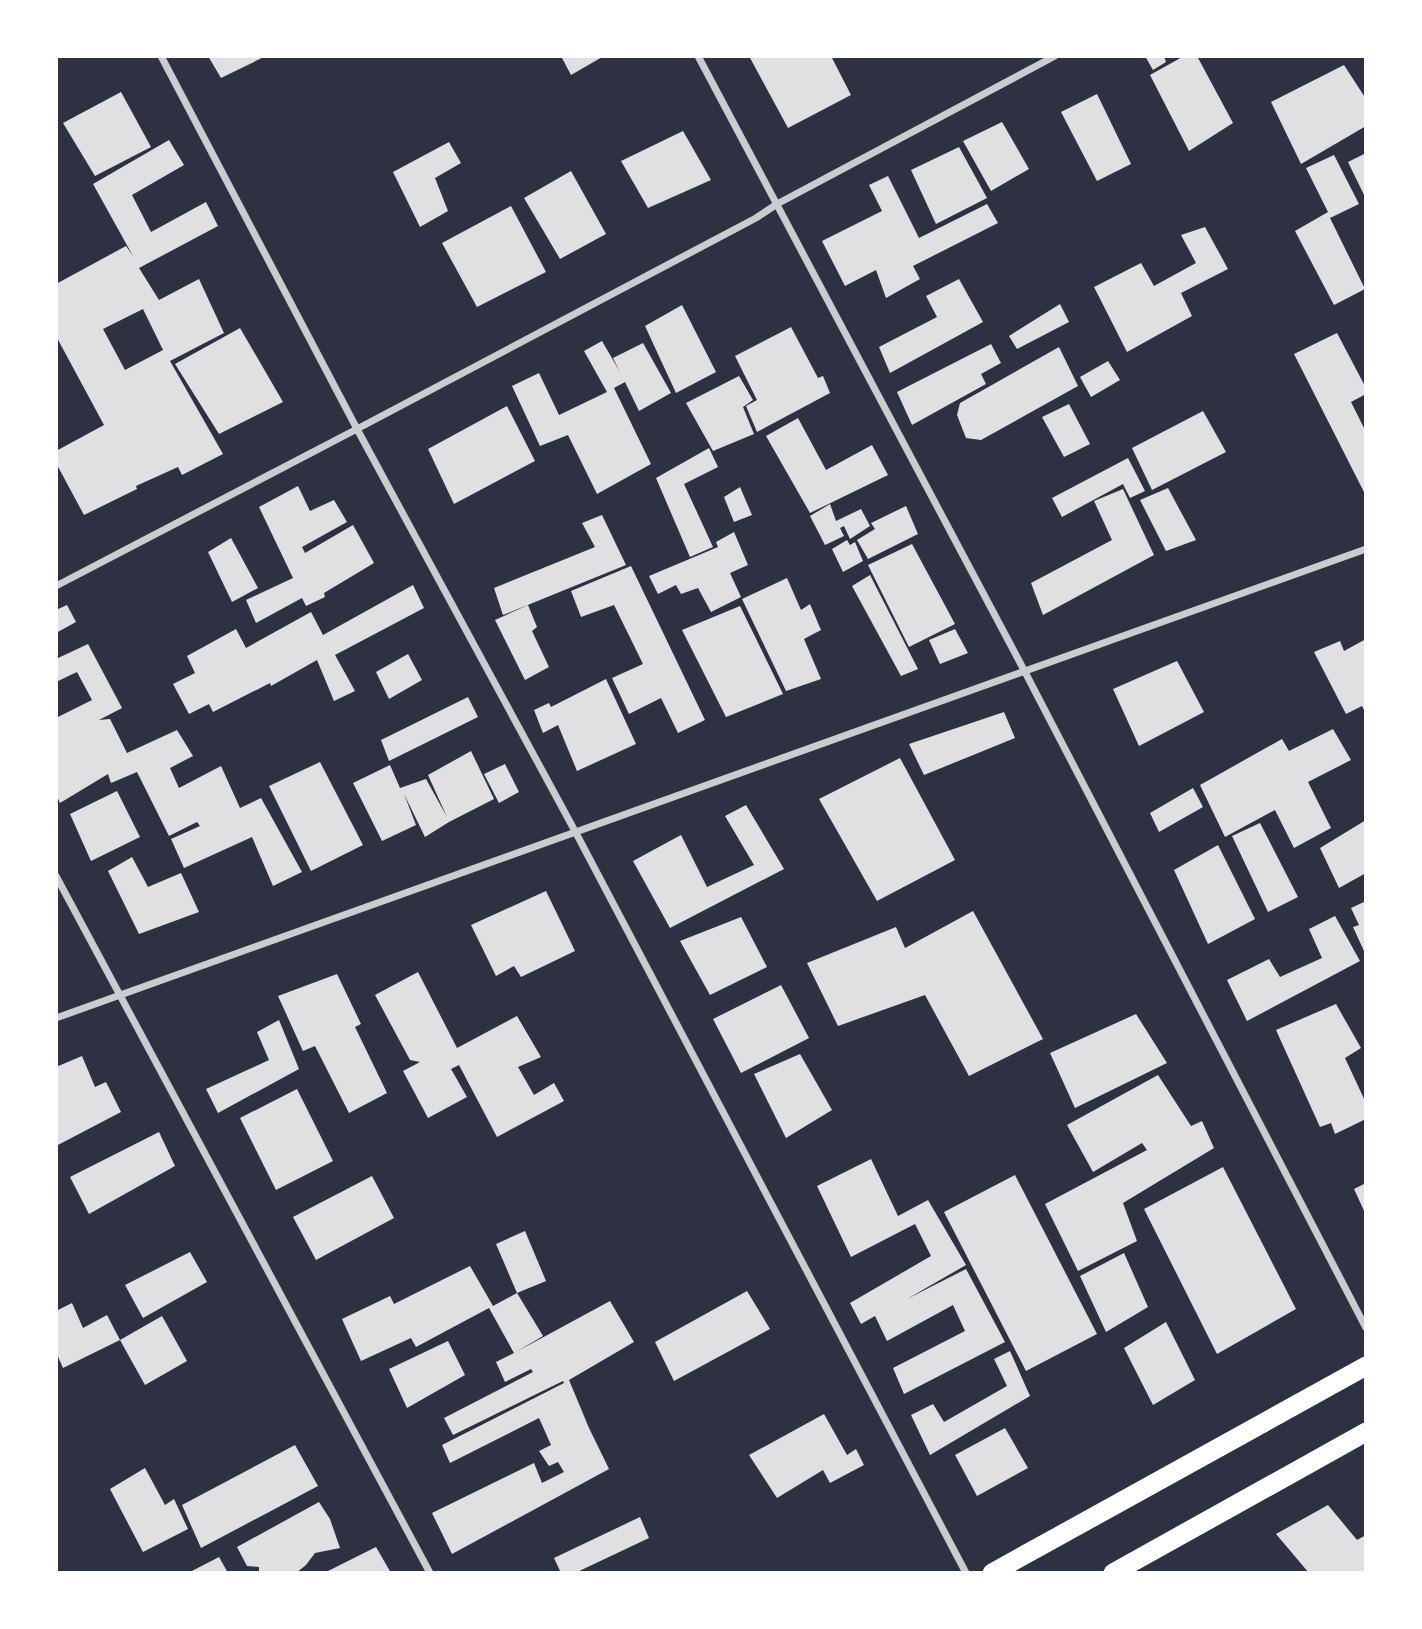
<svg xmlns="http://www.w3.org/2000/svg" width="1422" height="1629" font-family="'PT Sans Narrow',sans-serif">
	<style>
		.building { fill: #e0e0e3; fill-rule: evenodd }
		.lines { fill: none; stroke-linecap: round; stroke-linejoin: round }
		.minor { stroke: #caccd0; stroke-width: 7 }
		.trunk { stroke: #fff; stroke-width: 19 }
	</style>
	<rect width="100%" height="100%" fill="#2d3142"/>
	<!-- building -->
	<path class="building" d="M208,56H266L221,78Z
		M561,56H604L571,75Z
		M749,56H831L851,95L788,128Z
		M1145,56H1164L1166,62L1153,70Z
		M1184,56H1197L1233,123L1189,151L1150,75Z
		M1344,65L1366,99V126L1301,164L1271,102Z
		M121,92L151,147L95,176L63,123Z
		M1097,94L1131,164L1097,181L1061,112Z
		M1002,122L1029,169L991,191L963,141Z
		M683,131L711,180L648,208L621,161Z
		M169,140L184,165L132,195L151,232L206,202L218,226L139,268L159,300L199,279L224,333L170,361L223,454L182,475L178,467L136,486L137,489L84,515L56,463V451L104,425L56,336V284L126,246L133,256L93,184ZM143,309L163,350L125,370L103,329Z
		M449,142L461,163L435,178L448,211L420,227L393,172Z
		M959,147L987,198L936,224L911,170Z
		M1366,153V199L1348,162Z
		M1334,155L1359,204L1330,218L1365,289L1334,305L1295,231L1328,212L1306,168Z
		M571,171L606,234L560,259L524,198Z
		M888,176L919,238L987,204L998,223L913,266L920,279L886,298L876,270L845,286L822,241L882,211L869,185Z
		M511,206L546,272L477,307L442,243Z
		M1205,227L1228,269L1181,293L1192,316L1127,352L1094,287L1141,263L1154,286L1196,263L1181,235Z
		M959,279L983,322L890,373L879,347L937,317L926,296Z
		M1060,304L1069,322L1017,349L1009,336Z
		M682,305L716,372L676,393L645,326Z
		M791,327L818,378L823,376L830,393L757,432L746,406L757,400L735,356Z
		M240,328L283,402L219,434L175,364Z
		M1337,333L1366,388V394L1351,402L1366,432V496L1294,354Z
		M602,341L620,372L613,358L643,343L671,393L639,411L625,382L614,388L651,464L597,494L568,435L540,446L512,386L539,373L559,415L607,392L584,351Z
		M991,344L1001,363L981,374L986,384L912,425L897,392Z
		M1059,347L1078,386L981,440L966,438L957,415L960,403Z
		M1108,361L1120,380L1091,397L1080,377Z
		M739,376L753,400L743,407L754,434L713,451L686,403Z
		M1069,404L1090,444L1064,457L1042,417Z
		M507,406L535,461L454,504L428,449Z
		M1203,411L1226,452L1152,490L1132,448Z
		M798,418L826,470L872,445L888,475L810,513L766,436Z
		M709,448L718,467L684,484L713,547L690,557L656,478Z
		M1128,458L1145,491L1130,498L1123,484L1062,517L1052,498Z
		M298,486L310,511L334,500L347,522L302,547L305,553L353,525L374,563L324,593L325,597L306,606L302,598L256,623L246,600L293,578L259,507Z
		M740,487L752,515L734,522L724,497Z
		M1168,488L1196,540L1166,551L1140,500Z
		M1123,489L1154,555L1043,615L1031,583L1112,540L1094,501Z
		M830,504L836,521L861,509L870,526L850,539L844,526L840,528L844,536L825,545L810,516Z
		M906,506L918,534L868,559L857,540L875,529L871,523Z
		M602,515L626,565L503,615L494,588L595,547L582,523Z
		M734,532L748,565L730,573L741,597L711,612L698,588L681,594L676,585L658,594L649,576L718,547L716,542Z
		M231,538L258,588L232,602L208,552Z
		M847,540L850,545L855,542L863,561L843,572L832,549Z
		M912,544L955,624L909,647L868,565Z
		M631,566L705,720L678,733L661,698L629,714L612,678L643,664L614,605L581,617L571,591Z
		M870,575L918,669L901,676L852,586Z
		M787,578L801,610L810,604L821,630L804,639L821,679L786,691L742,599Z
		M413,585L424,608L335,655L355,691L334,701L317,660L271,686L270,683L213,712L209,704L189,714L173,684L195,673L187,656L236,629L246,648L311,612L323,635Z
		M67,605L76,622L56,633V610Z
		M528,605L537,627L532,631L549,667L525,680L495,620Z
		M740,606L783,694L726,717L682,630Z
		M955,629L968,653L940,664L929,640Z
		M1366,639V714L1362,706L1346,714L1314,652L1340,641L1344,651Z
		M88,644L122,708L99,720L110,719L127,753L177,730L193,756L170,768L179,788L221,766L240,808L261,798L302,872L273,886L252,837L184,868L171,839L200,826L197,822L169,836L137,772L111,783L108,774L60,803L56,794V718L92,700L77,672L56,682V659Z
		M408,654L422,680L389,699L376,672Z
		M1177,661L1204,712L1139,746L1113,689Z
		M606,679L636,744L577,771L558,725L543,733L534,710L549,703L551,707Z
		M468,697L478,717L389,761L381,740Z
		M1004,712L1015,738L924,775L909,744Z
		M1333,729L1351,760L1308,782L1331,828L1294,848L1275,810L1225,837L1200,785L1282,739L1289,751Z
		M471,751L494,799L449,822L425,837L404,794L416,825L382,841L353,783L390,765L400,788L426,779L447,817L428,775Z
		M900,758L955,860L877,901L819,799Z
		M320,762L363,845L311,871L269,786Z
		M505,764L519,792L499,803L484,774Z
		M1193,788L1203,807L1159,832L1150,813Z
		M117,791L140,837L91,861L70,814Z
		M746,805L784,869L670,928L633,861L681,835L707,887L754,865L725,816Z
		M1366,820V873L1339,888L1320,848Z
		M1260,823L1298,897L1268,912L1232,836Z
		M1218,845L1255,919L1208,944L1174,870Z
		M132,857L148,887L181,873L199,912L139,934L108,871Z
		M546,891L575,951L521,977L514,966L496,976L471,925Z
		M1366,901V950L1364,951L1353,927L1359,925L1351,908Z
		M973,911L1043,1039L969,1076L925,995L838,1026L807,963L896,927L905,948Z
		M1335,916L1360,961L1247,1021L1227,980L1269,959L1280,977L1322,958L1309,929Z
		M741,917L767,967L710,995L680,941Z
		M418,972L457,1048L517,1016L541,1057L518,1067L534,1095L554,1083L564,1101L497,1137L459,1065L451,1069L467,1097L428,1118L403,1071L420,1062L410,1060L375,995Z
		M337,974L361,1024L355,1027L387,1093L349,1113L315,1046L303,1051L278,996Z
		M781,985L809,1038L741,1073L713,1019Z
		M1336,1004L1361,1048L1345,1058L1366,1103V1119L1335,1134L1331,1123L1320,1127L1276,1030Z
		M1136,1014L1167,1063L1075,1108L1050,1053Z
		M279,1020L299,1069L218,1113L206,1089L269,1060L257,1032Z
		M800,1054L832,1110L786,1138L754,1074Z
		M82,1056L95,1087L106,1082L121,1112L56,1146V1067Z
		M1158,1075L1191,1126L1202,1121L1214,1148L1123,1203L1137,1241L1078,1271L1045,1204L1147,1150L1142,1143L1093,1172L1067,1125Z
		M297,1089L333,1161L276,1190L240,1118Z
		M159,1132L175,1166L89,1214L70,1177Z
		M871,1159L898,1216L928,1200L966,1265L907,1299L966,1269L1005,1342L904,1394L893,1368L965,1331L953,1305L887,1341L875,1316L861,1324L850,1303L931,1256L915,1224L851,1257L817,1186Z
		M1223,1167L1296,1309L1217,1354L1144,1209Z
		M1015,1175L1097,1334L1026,1371L944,1212Z
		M372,1176L394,1218L316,1260L293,1217Z
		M1366,1183V1215L1354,1189Z
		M525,1231L546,1281L517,1293L496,1244Z
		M190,1252L207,1282L143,1318L125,1285Z
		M1124,1253L1148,1307L1106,1332L1080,1276Z
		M470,1266L493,1306L517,1293L543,1336L516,1352L610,1301L634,1342L569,1380L589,1428L609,1469L452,1554L432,1513L534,1463L542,1483L564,1472L558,1462L549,1466L539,1451L551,1445L539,1418L450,1463L442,1445L564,1383L563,1381L453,1435L444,1418L533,1372L531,1369L505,1382L496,1362L514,1353L489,1308L416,1347L411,1338L361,1361L342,1319L390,1296L394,1304Z
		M747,1291L770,1329L674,1381L655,1342Z
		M72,1303L83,1328L107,1315L120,1340L63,1368L56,1352V1311Z
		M162,1316L187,1361L145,1385L120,1340Z
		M1166,1322L1195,1380L1153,1405L1124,1348Z
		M448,1341L465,1375L407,1408L389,1369Z
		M1010,1351L1030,1396L930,1455L911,1415L933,1404L944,1422L1007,1386L994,1359Z
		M824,1414L847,1455L856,1449L864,1465L830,1483L823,1470L777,1498L749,1455Z
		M1005,1428L1028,1468L977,1496L955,1455Z
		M295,1445L318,1486L201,1548L182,1505Z
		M145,1468L165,1505L174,1499L188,1529L143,1552L110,1489Z
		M319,1502L330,1519L340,1548L315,1553L306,1565L296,1573H259V1567L247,1566L237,1547Z
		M1328,1505L1357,1540L1366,1535V1573H1309L1276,1534Z
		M640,1517L649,1538L575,1573H561L554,1558Z
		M376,1547L391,1573H324Z
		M219,1557L228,1573H188Z"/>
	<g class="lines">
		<!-- minor -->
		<path class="minor" d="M161,56L357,429L576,833L966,1573
			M698,56L1025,672L1366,1328
			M56,586L357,429L756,218L777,204L1055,56
			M56,876L430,1573
			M56,1018L1366,549"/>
		<!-- trunk -->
		<path class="trunk" d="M992,1573L1366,1366
			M1113,1573L1366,1432"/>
	</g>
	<!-- border -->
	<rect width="1422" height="1629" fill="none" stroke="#ffffff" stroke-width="116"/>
</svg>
